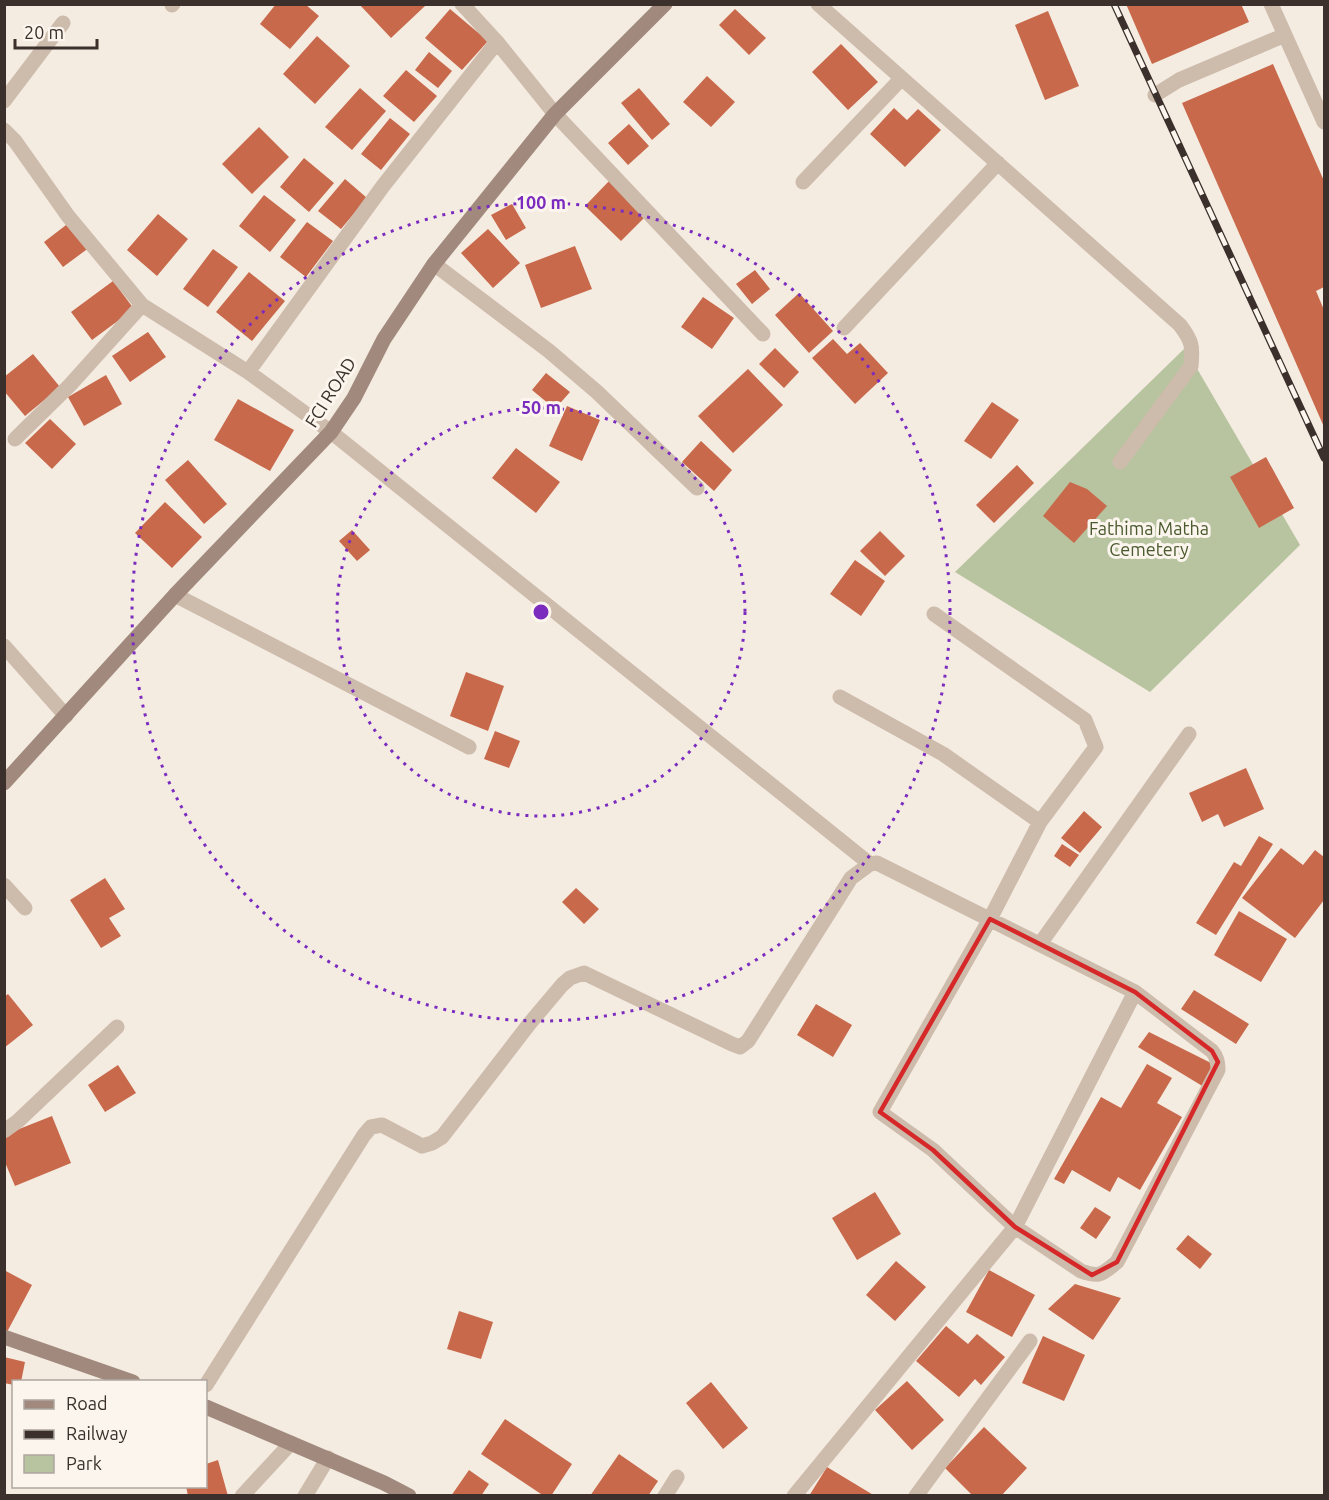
<svg xmlns="http://www.w3.org/2000/svg" width="1329" height="1500" font-family="Ubuntu,sans-serif">
	<style>
		.green { fill: #b8c4a0 }
		.building { fill: #c8694b }
		.lines { fill: none; stroke-linecap: round; stroke-linejoin: round }
		.lane { stroke: #cdbbac; stroke-width: 15 }
		.street { stroke: #cdbbac; stroke-width: 15 }
		.secondary { stroke: #a18a7d; stroke-width: 15 }
		.rail-casing { stroke: #3b302b; stroke-width: 7 }
		.rail { stroke: #fbf5ee; stroke-width: 4.5; stroke-dasharray: 14; stroke-linecap: butt }
		.marked { fill: none; stroke: #d62828; stroke-width: 4.5; stroke-linejoin: round }
		.ring { fill: none; stroke: #7b2cbf; stroke-width: 3; stroke-dasharray: 3 6 }
		.labels { text-anchor: middle; dominant-baseline: central; stroke-width: 6; stroke-linejoin: round; paint-order: stroke }
		.street-label { font-size: 18px; fill: #3b302b; stroke: #fbf5ee }
		.park-label { font-size: 18px; fill: #4a5a2e; stroke: #fbf5ee }
		.centre { fill: #7b2cbf; stroke: #fbf5ee; stroke-width: 3 }
		.ring-label { font-size: 18px; text-anchor: middle; font-weight: bold; fill: #7b2cbf; stroke: #fbf5ee; stroke-width: 6; stroke-linejoin: round; paint-order: stroke }
	</style>
	<rect width="100%" height="100%" fill="#f4ebe1"/>
	<!-- green -->
	<path class="green" d="M1185,348L1300,545L1150,692L955,572Z"/>
	<!-- building -->
	<path class="building" d="M276,4H305L319,16L290,49L260,24Z
		M359,4H423L425,6L391,38Z
		M1126,4H1241L1249,22L1152,64Z
		M450,9L488,41L462,70L425,38Z
		M735,9L766,38L749,55L719,25Z
		M1048,11L1079,86L1045,100L1015,25Z
		M317,36L350,66L315,104L283,74Z
		M841,44L878,82L848,110L812,72Z
		M429,52L452,71L438,88L415,70Z
		M1273,64L1324,181V287L1316,291L1324,310V427L1182,103Z
		M406,70L437,96L414,122L383,96Z
		M707,76L735,102L711,127L683,102Z
		M360,88L386,111L352,150L325,127Z
		M639,88L670,124L652,140L621,103Z
		M894,108L907,120L918,109L941,130L905,167L870,134Z
		M390,118L410,134L381,170L361,154Z
		M629,124L649,146L628,165L608,143Z
		M259,127L289,157L252,194L222,164Z
		M304,158L334,183L309,212L280,187Z
		M345,179L367,198L341,229L318,211Z
		M610,180L647,215L621,241L585,206Z
		M264,195L296,220L270,252L239,226Z
		M512,204L526,228L506,240L491,215Z
		M158,214L188,239L157,276L127,250Z
		M70,222L90,247L63,267L44,242Z
		M307,222L333,241L306,277L280,257Z
		M488,229L520,263L493,288L461,253Z
		M575,246L592,289L541,308L525,265Z
		M213,249L238,267L208,307L183,289Z
		M755,270L770,289L752,304L736,284Z
		M249,272L285,301L252,341L216,312Z
		M113,281L134,309L92,340L71,312Z
		M799,293L833,331L809,353L775,315Z
		M703,297L734,318L712,349L681,327Z
		M148,332L166,357L130,382L112,356Z
		M833,339L847,354L860,343L888,373L855,404L812,358Z
		M775,348L799,372L784,388L759,364Z
		M33,354L60,387L25,416L4,391V377Z
		M748,369L783,405L733,453L698,416Z
		M546,373L570,392L555,409L532,390Z
		M106,375L122,404L84,426L68,397Z
		M238,399L294,430L270,471L214,440Z
		M992,402L1019,420L991,459L964,441Z
		M567,406L600,420L582,461L549,446Z
		M50,419L76,444L52,469L25,443Z
		M701,441L732,470L714,491L682,462Z
		M516,448L560,482L536,513L492,478Z
		M1266,457L1294,508L1259,528L1230,477Z
		M188,460L227,504L204,524L165,480Z
		M1017,465L1034,483L994,523L976,505Z
		M1070,482L1087,489L1107,506L1074,543L1043,516Z
		M165,502L202,537L172,568L135,533Z
		M352,530L370,550L357,561L339,541Z
		M880,531L905,556L885,576L860,551Z
		M855,560L885,581L861,616L830,594Z
		M466,672L504,686L488,731L450,716Z
		M495,731L520,741L509,768L484,759Z
		M1246,768L1264,809L1224,827L1218,814L1202,822L1189,793Z
		M1084,811L1102,827L1080,853L1061,838Z
		M1259,836L1273,844L1216,935L1196,923L1234,862L1241,866Z
		M1062,844L1079,855L1070,867L1054,856Z
		M1281,848L1303,865L1315,850L1324,857V900L1295,938L1242,898Z
		M105,878L125,909L109,918L121,936L101,948L70,900Z
		M576,888L599,909L584,924L562,902Z
		M1239,911L1287,939L1261,982L1214,955Z
		M1194,990L1249,1024L1236,1044L1181,1009Z
		M8,994L33,1025L4,1048V997Z
		M816,1004L852,1025L833,1057L797,1035Z
		M1149,1032L1215,1065L1204,1087L1138,1047Z
		M1147,1064L1172,1078L1157,1103L1182,1117L1140,1190L1118,1177L1110,1192L1072,1170L1064,1184L1054,1179L1101,1097L1121,1108Z
		M118,1065L136,1093L105,1112L88,1085Z
		M52,1116L71,1163L15,1186L4,1160V1135Z
		M875,1192L901,1234L857,1260L832,1218Z
		M1095,1207L1111,1217L1096,1239L1080,1228Z
		M1188,1235L1212,1254L1200,1269L1176,1249Z
		M896,1261L926,1287L895,1321L866,1295Z
		M4,1270L32,1285L7,1332L4,1330Z
		M989,1270L1035,1295L1012,1337L966,1312Z
		M1075,1284L1121,1298L1093,1340L1048,1309Z
		M459,1311L493,1322L481,1359L447,1349Z
		M946,1326L968,1344L977,1334L1005,1357L981,1385L975,1379L959,1397L916,1361Z
		M1043,1336L1085,1355L1064,1401L1022,1383Z
		M4,1357L25,1362L21,1382H14V1385L4,1383Z
		M907,1381L944,1420L912,1450L875,1410Z
		M711,1382L748,1428L723,1449L686,1403Z
		M505,1419L572,1464L551,1496H544L481,1454Z
		M984,1427L1027,1468L1001,1496H973L945,1468Z
		M619,1454L658,1481L648,1496H590Z
		M218,1460L228,1496H188L186,1486H206V1464Z
		M827,1467L875,1496H809Z
		M469,1470L489,1484L481,1496H451Z"/>
	<g class="lines">
		<!-- lane -->
		<path class="lane" d="M1271,4L1324,122
			M1155,95L1179,80L1285,35"/>
		<!-- street -->
		<path class="street" d="M462,4L497,42L555,114L763,334
			M818,4L1180,325C1192,341 1193,346 1191,366L1120,462
			M172,5L173,4
			M4,101L63,23
			M4,130L15,141L68,216L142,305L248,372L331,432L870,864
			M803,182L901,79
			M434,264L549,351L597,392L697,488
			M844,328L998,163
			M248,372L383,186L497,42
			M15,439L70,385L142,305
			M175,595L469,747
			M4,646L66,716
			M840,697L943,754L1040,822
			M4,885L25,908
			M1040,944L1189,734
			M4,1131L18,1121L117,1027
			M206,1385L364,1135L371,1127L382,1125L422,1146L432,1143L442,1137L530,1023L562,985L570,978L584,973L732,1044L740,1047L748,1041L851,878L870,864L877,863L1135,992L1212,1051C1217,1057 1218,1062 1218,1070L1117,1262C1102,1274 1100,1278 1081,1271L1015,1227L933,1150L880,1112L990,919L1040,822L1096,747L1085,720L934,614
			M242,1496L291,1443
			M305,1496L328,1458
			M665,1496L677,1477
			M794,1496L1015,1227L1135,992
			M916,1496L1030,1341"/>
		<!-- secondary -->
		<path class="secondary" d="M4,783L175,595L331,432L354,398L384,339L434,264L555,114L665,4
			M4,1337L133,1382
			M206,1407L384,1483L409,1496"/>
		<defs>
			<path id="rail" d="M1114,4L1324,458"/>
		</defs>
		<!-- rail casing -->
		<use href="#rail" class="rail-casing"/>
		<!-- rail -->
		<use href="#rail" class="rail"/>
	</g>
	<!-- marked area -->
	<path class="marked" d="M990,919L1135,992L1212,1051L1218,1062L1117,1262L1092,1275L1015,1227L933,1150L880,1112Z"/>
	<!-- distance rings -->
	<g class="ring">
		<circle cx="541" cy="612" r="204"/>
		<circle cx="541" cy="612" r="409"/>
	</g>
	<g class="labels">
		<!-- street labels -->
		<g class="street-label">
			<text transform="translate(330 392) rotate(-58)">FCI ROAD</text>
		</g>
		<!-- park labels -->
		<g class="park-label">
			<text x="1149" y="528">Fathima Matha<tspan x="1149" dy="21">Cemetery</tspan></text>
		</g>
	</g>
	<circle cx="541" cy="612" r="9" class="centre"/>
	<g class="ring-label">
		<text x="541" y="209">100 m</text>
		<text x="541" y="414">50 m</text>
	</g>
	<!-- border -->
	<rect width="1329" height="1500" fill="none" stroke="#3b302b" stroke-width="12"/>
	<!-- legend -->
	<rect x="12" y="1380" width="195" height="108" fill="#fbf5ee" stroke="#aea6a0" stroke-width="1.5"/>
	<rect x="24" y="1400" width="30" height="9" fill="#a18a7d" stroke="#aea6a0" stroke-width="1.5"/>
	<text x="66" y="1410" font-size="18" fill="#3b302b">Road</text>
	<rect x="24" y="1430" width="30" height="9" fill="#3b302b" stroke="#aea6a0" stroke-width="1.5"/>
	<text x="66" y="1440" font-size="18" fill="#3b302b">Railway</text>
	<rect x="24" y="1455" width="30" height="18" fill="#b8c4a0" stroke="#aea6a0" stroke-width="1.5"/>
	<text x="66" y="1470" font-size="18" fill="#3b302b">Park</text>
	<!-- scale -->
	<path d="M15 39v9h82v-9" fill="none" stroke="#3b302b" stroke-width="3"/>
	<text x="24" y="39" font-size="18" fill="#3b302b" stroke="#fbf5ee" stroke-width="4.5" paint-order="stroke">20 m</text>
</svg>
